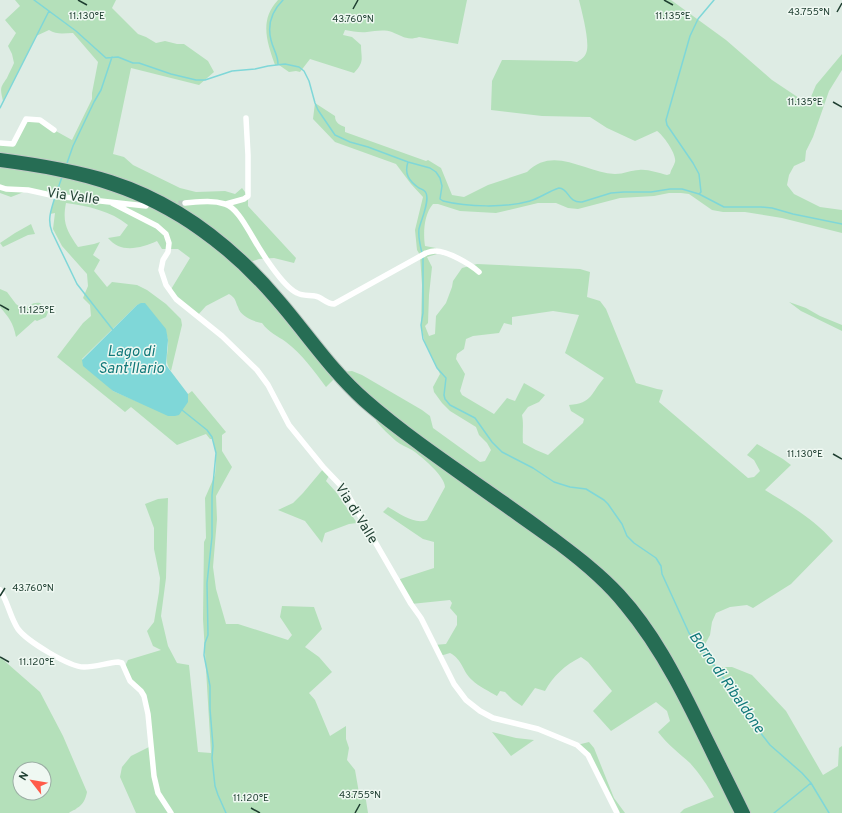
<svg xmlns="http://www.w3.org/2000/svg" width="842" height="813" font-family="Overpass,sans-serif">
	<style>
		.green { fill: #b4e0ba; fill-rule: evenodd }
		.water { fill: #7fd7d8 }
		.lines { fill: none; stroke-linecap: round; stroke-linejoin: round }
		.stream { stroke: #7fd7d8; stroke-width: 1.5 }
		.minor-tunnel { stroke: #b8c9c0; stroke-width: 5.5; stroke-dasharray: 5.5 3; stroke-linecap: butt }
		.highway-casing { stroke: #c0c9c5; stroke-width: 10 }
		.minor { stroke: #fff; stroke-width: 5.5 }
		.highway { stroke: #266d54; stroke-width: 8 }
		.ticks { fill: none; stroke: #1e3e30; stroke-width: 1.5 }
		.labels { text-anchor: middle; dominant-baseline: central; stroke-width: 3; stroke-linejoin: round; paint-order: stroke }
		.street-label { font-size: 14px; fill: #1e3e30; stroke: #eff8f2 }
		.water-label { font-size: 15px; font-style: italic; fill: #11797a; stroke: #eff8f2 }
		.ticks-label { font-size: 10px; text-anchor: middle; fill: #1e3e30; stroke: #eff8f2; stroke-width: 3; stroke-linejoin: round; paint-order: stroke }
	</style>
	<rect width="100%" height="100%" fill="#deece4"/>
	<!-- green -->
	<path class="green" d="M15,0H116L112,8L138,34L146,37L156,43L165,41L177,44H184L208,61L214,72L199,85L131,68L113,154L124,157L133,165L180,188L196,192L225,191L235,194L242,188L248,196V206L296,258L294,263L274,258L259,259L247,263L173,207L0,157V143H13L26,119L40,120L54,130L72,140L92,99V93L98,62L73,33C64,33 57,35 49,30L36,36L3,101C0,88 0,88 7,78C9,73 12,68 14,63L12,54L8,46L16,33L5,20L20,6Z
		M278,0H467L458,44L419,37C407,41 402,36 392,32C384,29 375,31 367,32C360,33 352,31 345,30L343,35L352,37L361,45C361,59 365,61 354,73L310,59L300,72L296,71L289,72L279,65H275C267,42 259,20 278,0Z
		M579,0H671L726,40L772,80L808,104L816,85L842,54V70L829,91L813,137L806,151L805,161L794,166L789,175L787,185L794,194L820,207L842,210V233L782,218L745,212H723L712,210L689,194L681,193H669L654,196L620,198L578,209L568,208L556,203H538L496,213L460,211L438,204H433C424,214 423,233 425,246L436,248L437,254L427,257L432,267L429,295L428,323L425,326L429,336L435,334L436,316L446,303L452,287L453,281L462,268L477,264L580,269L590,272L587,297L600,301L606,309L636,383L657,389L663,390L659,402L748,478L754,477L760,471L754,460L747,455L757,444L783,459L791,465L765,490C789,505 814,519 833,541L791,584L753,608L747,605L730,607L716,613L712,622L710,635L703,648L717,667H732L752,675L786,711L823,775L838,766L839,748L842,746V813H746L629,601L445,458L342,372L352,371L362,375L422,410L430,416L433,428L480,462L485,461L491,450L487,443L479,435L476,427L450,411L442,403L434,392L433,387L440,374L425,343L421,327L422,285L420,255L417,250L415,230L423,197L411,184L396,164L335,142L313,119L315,103L335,116C335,123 340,125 345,127V132L426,161L428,160L441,168L452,195L464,197L488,185L527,172C554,145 585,173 615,174C624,174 631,170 639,170C648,169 658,173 667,175L670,174C671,169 674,166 675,162C677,154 663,135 657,131L635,141L607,128L590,117L542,116L491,110L492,81L502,60L571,61L577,62C582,59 586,56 587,50C589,39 582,12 579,0ZM553,311L579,315L565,353L604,378C590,394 593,403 569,405L571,411L584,419L583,423L548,455L536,450L523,443C522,433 524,425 522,415L528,407L539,402L545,395L524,383L515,401L507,398L494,414L462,395L460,391L465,374L456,359L457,354L464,349L466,339L473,336L499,333L504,323L512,325V317Z
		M0,163L51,170L150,202L233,258L337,376L326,387C314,371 303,355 286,342C278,336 269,333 262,323C254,322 240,316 238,307C235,301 236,298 229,294L206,306L197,316L170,291L190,258L178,249H162L157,241C141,248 121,254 108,238L120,236L128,225C111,211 88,206 66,203C62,223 67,231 78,247L94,244L100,242L93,255L100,260L94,271L107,287L112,282L137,285L147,290L166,304L181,319L182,325L171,371C163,361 169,353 168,341C167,327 152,314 144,303L137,305L82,359L113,391L143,404L188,402V394L192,391L226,432L222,435V451L232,467L216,496L217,519L213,567L216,589L226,624H238L288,640L292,635L280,617L282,606L314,607L322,629L305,647L319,657L332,672L309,693L315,700L330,736L346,726V739L349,748L347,760L355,770L359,793L365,794L368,813H136L120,777L122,767L131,756L151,746L144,696L130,681L124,668L128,660L161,650L153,646L147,631L154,622L159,592L160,578L154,549V528L145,504L158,499L168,498L166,578L161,616L168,646L177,663L189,665L198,752L211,753L203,619L204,542L206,538L205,498L215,475L216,463V453L213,439H210L206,434L177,445L131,407L125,412L57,357L83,323L91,316L90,305L83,298L88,286L87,274L62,246L53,229L55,213L50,214L55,196L29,190L11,197L0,193Z
		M31,224L35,234L28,235L3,247L0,243L15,233Z
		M0,289L7,292L16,304L24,310C29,305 33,302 40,303L48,312L46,317L37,321L35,320L16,337C13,322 9,318 0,307Z
		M789,302L806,308L820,316L842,325V331L801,311Z
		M377,414L582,565L644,633L739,813H680L684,809L714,797C707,785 700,774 690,763C679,753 667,744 658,732L670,721L667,711L656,702L611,731L593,711L612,691L588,662L581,657C565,665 553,676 545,691L535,688L522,706L513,700L505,692L500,691L497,696C489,691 479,687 472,680C462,671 463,660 450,653L440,656L434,645L446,644L457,625V616L450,608L452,603L450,600L411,604L397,580L434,568V542L423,539L383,512L388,507C399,513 414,525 427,520L445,487C445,476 421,456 412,450C407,447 401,445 396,441C389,435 382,428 376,421Z
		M324,468L330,474L326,481L336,492L357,523L349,524L325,533L322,543L305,521L278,510L293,503L303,493Z
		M0,657L40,692L63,736L87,792C86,798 83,805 77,808C74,811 72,810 69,813H0ZM20,769H44V793H20Z
		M492,732L516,738L534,740L511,756Z
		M589,742L594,748L614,798L625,813H617L588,755L577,745Z"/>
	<!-- water -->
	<path class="water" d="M141,303H145L166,329L168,340L166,365L188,394V402L179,415L175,416H168L113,391L83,366L82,360L137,305Z"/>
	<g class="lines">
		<!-- stream -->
		<path class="stream" d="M34,0L76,31L106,58L118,57L133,63H139L171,74L196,80H205L232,71L255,69L268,66L285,64L299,67L304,71L309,81L315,103L318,110L335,135L350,142L368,147L408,162L430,168L436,172L440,178L442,186L440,199L443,201C467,207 506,208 530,201C540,198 549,191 559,188C570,189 567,203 582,202L611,193L624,192H651L670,189H682L699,194L724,207H761L772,208L793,214L842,224
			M278,64C278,55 273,49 271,40C267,24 272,11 283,0
			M0,108L49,11
			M408,162C404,174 409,181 419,188C421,189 425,190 426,193C430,201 421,220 419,229C418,237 420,245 422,253
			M66,166L73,146L94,102L101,90L112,57
			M56,194L62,177
			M699,194L701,192L699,174L693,163L667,125L666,120L690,36L698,19L714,0
			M55,197C51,210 47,220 52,232L77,284L113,330
			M423,257V313L421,325L423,339L437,368L446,378L444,395L445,399L450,405L475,418L492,442L502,452L533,468L554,482L570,487L586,489L604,500L608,504L622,524L627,536L634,543L656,558L661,566L662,574L689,633L731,688L749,717L763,736L770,745L802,773L811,783L829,813
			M182,410L207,430L212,437L216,453L212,495V537L207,583L208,635L205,643L204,655L210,686V709L213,746L212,758L215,786L218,795L226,813
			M774,813L811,783"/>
		<!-- minor-tunnel -->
		<path class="minor-tunnel" d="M170,204L185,203"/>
		<defs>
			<path id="highway" d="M0,157C38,162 75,168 111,179C177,200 234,244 279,297C308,330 333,369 367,398C424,448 490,487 550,533C575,552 600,570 621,593C655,630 678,675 700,720C715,751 731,782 746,813
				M0,163C38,168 76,174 112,187C175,208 230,249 273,299C303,333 328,371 362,402C381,419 402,434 422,449C467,482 513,514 558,546C582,564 605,583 623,606C674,667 703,743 739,813"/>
		</defs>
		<!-- highway casing -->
		<use href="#highway" class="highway-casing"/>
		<!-- minor -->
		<path class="minor" d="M0,143L13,144L26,119L40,120L54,130
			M0,187L6,189L28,190L55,196L146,206
			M112,203L157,226L166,234L169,243L168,252L163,260L161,270L166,285L176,299L222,336L257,370L268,385L289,425L324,468L345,490L411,604L421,618L454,684L466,700L480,711L493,718L538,729L577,745L588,755L617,813
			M185,203C198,202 212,200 225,204C236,207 246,226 252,236C260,250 282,286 297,293C302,296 309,295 315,296C322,297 326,304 334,304L426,253C429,252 432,251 435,251C448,251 470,264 479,272
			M226,204L244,199L248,196V155L246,118
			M0,590C8,602 10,617 18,629C27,641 69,667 84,667C95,667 107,663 118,662L122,663L130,681L141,691L144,696L148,714L154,776L158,793L171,813"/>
		<!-- highway -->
		<use href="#highway" class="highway"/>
	</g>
	<!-- ticks -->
	<path class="ticks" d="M78,0L87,5M664,0L673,5M353,9L358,0M837,12L842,3M833,102L842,107M0,305L9,310M833,454L842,459M0,596L5,588M0,657L9,662M251,808L260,813M355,813L360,804"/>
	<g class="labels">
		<!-- street labels -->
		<g class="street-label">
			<text transform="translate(73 197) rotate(8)">Via Valle</text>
			<text transform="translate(356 514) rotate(58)">Via di Valle</text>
		</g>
		<!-- water labels -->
		<g class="water-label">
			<text x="131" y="352">Lago di<tspan x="131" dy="17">Sant'Ilario</tspan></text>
			<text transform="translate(726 683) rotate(55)">Borro di Ribaldone</text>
		</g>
	</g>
	<g class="ticks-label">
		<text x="809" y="15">43.755°N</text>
		<text x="87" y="19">11.130°E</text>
		<text x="673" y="19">11.135°E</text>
		<text x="353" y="22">43.760°N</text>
		<text x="805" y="105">11.135°E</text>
		<text x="37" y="313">11.125°E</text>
		<text x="805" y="457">11.130°E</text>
		<text x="33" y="591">43.760°N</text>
		<text x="37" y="665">11.120°E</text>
		<text x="360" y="798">43.755°N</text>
		<text x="251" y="801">11.120°E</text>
	</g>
	<!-- north arrow -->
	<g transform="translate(32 781) rotate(301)"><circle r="19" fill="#eff8f2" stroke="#9baea4"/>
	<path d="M0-3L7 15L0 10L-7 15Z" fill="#ff5b49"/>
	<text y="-6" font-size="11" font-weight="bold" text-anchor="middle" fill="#1e3e30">N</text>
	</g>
</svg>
